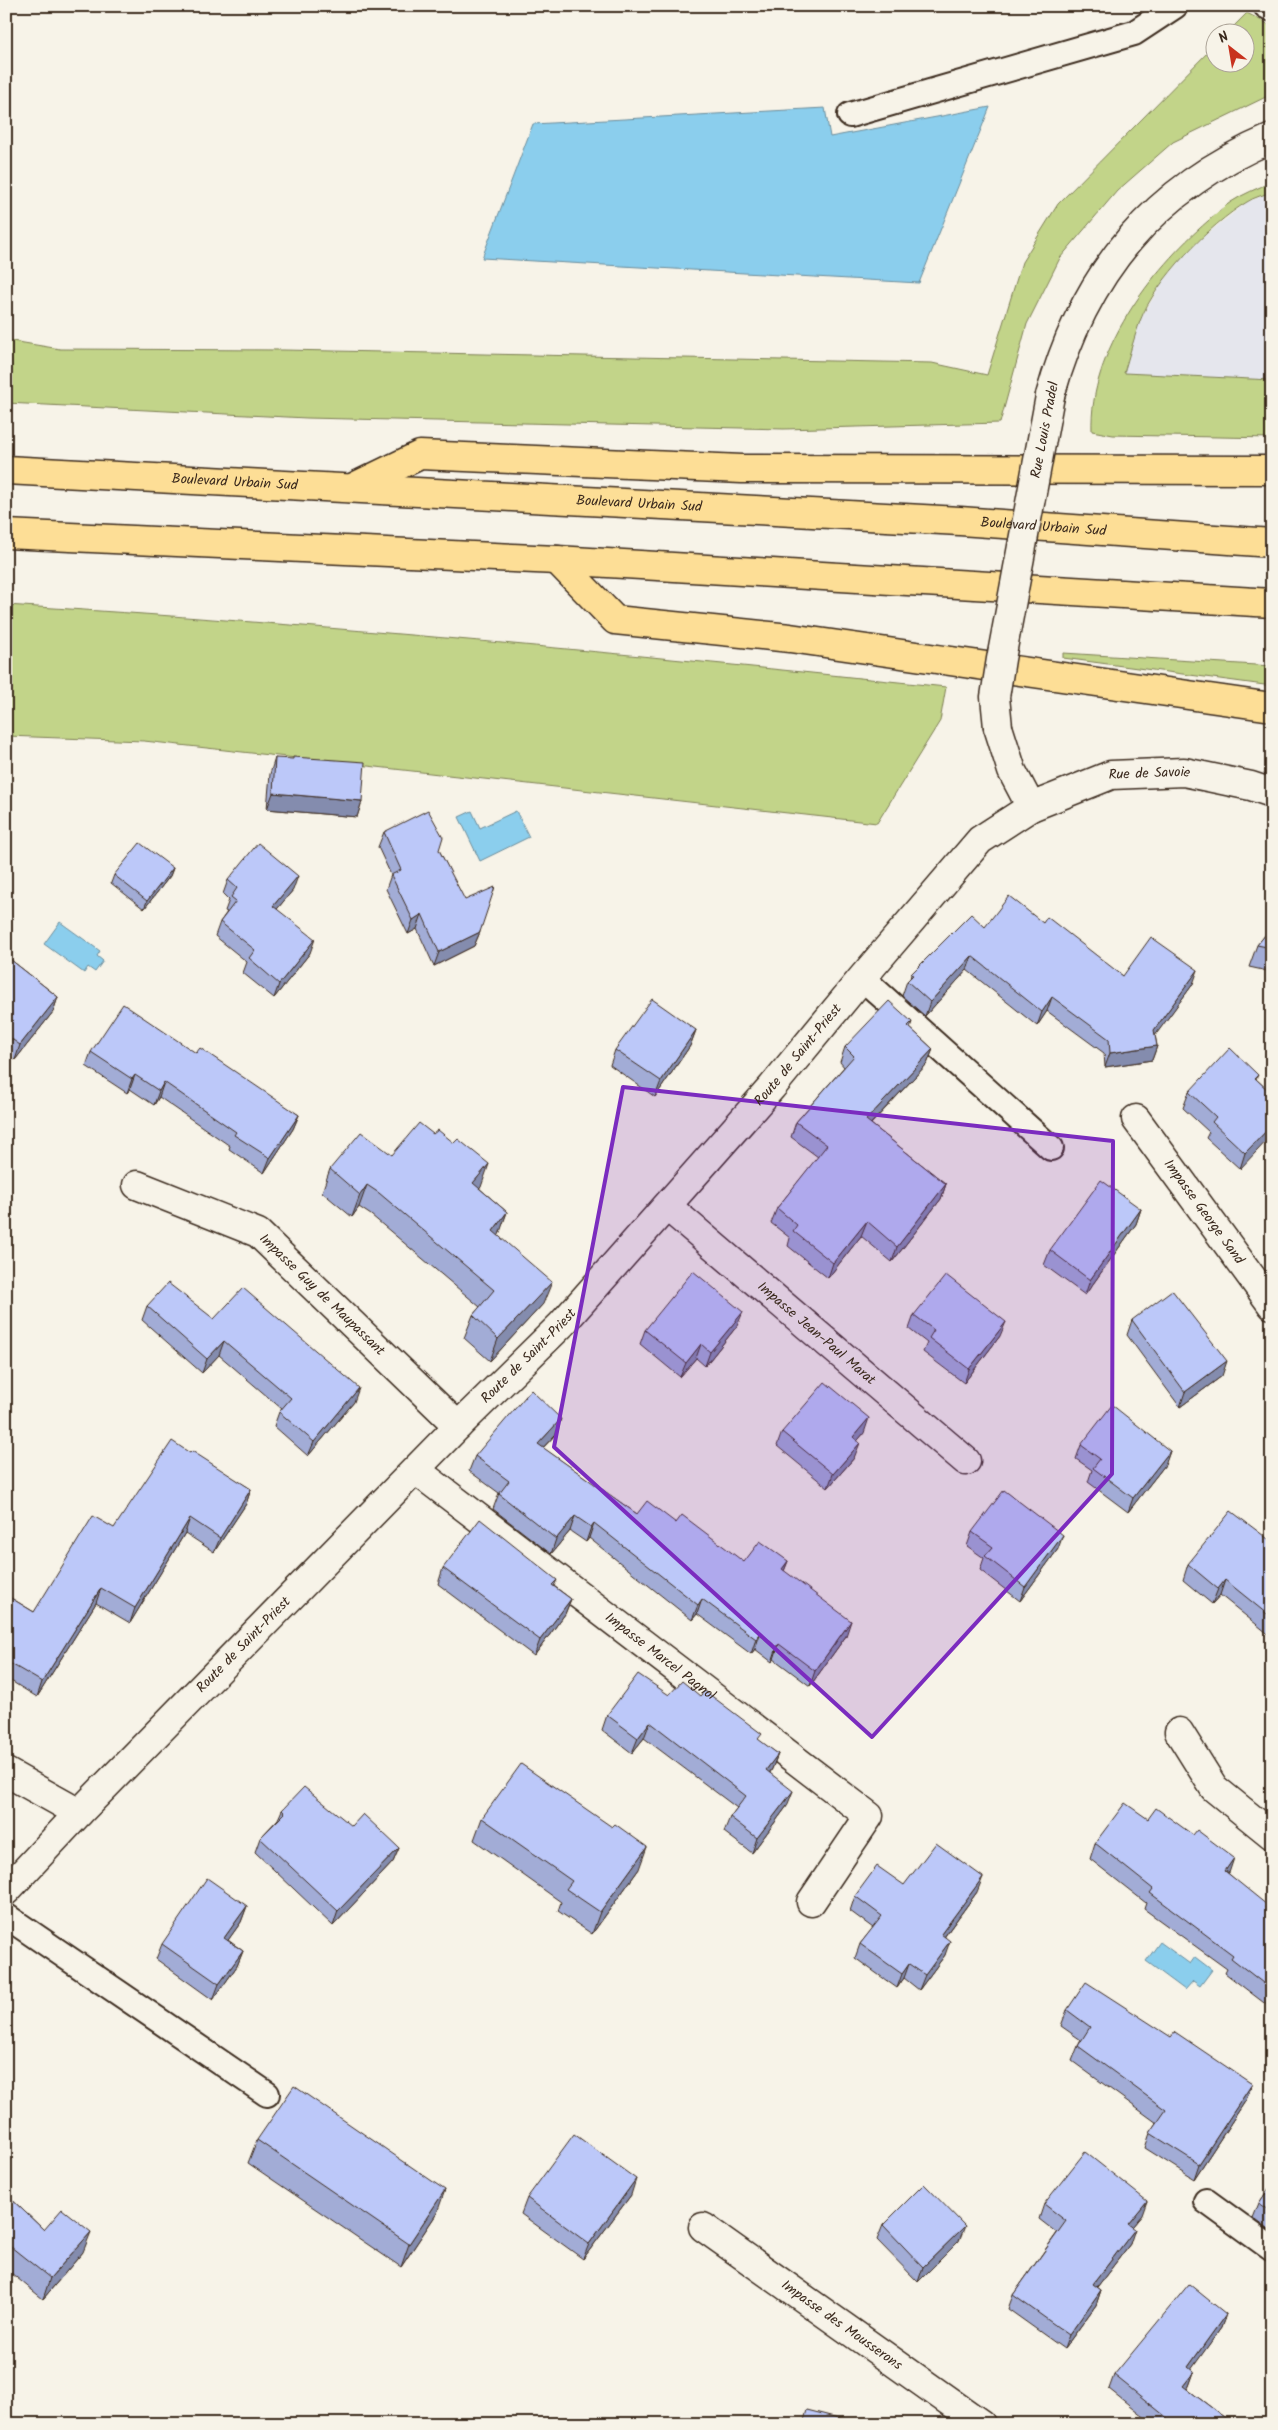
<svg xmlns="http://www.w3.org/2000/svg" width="1278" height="2430" font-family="Kalam,sans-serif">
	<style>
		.built { fill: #e5e6ed }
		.green { fill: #c2d489; stroke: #7e7f54 }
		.water { fill: #8bceed; stroke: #6b8c9a }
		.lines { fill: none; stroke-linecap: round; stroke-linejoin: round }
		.service-casing { stroke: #3b2a1e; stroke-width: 28 }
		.minor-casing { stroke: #3b2a1e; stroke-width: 31 }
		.tertiary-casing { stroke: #3b2a1e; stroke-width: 31 }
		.trunk-casing { stroke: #3b2a1e; stroke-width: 31 }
		.service { stroke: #f7f3e8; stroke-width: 24 }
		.minor { stroke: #f7f3e8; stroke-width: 28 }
		.tertiary { stroke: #f7f3e8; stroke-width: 28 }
		.trunk { stroke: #fdde96; stroke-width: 28 }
		.minor-bridge-casing { stroke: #3b2a1e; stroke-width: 31; stroke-linecap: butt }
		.minor-bridge { stroke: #f7f3e8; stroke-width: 28 }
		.wall { fill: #a2acd6; stroke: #3b2a1e }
		.shaded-wall { fill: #848cae; stroke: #3b2a1e }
		.building { fill: #bcc8f9; stroke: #3b2a1e }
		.marked { fill: #7b2cbf; fill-opacity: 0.2; stroke: #7b2cbf; stroke-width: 4; stroke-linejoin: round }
		.labels { text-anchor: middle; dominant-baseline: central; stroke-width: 5; stroke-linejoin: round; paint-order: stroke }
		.street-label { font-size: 14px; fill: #3b2a1e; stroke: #f7f3e8 }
	</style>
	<rect width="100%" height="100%" fill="#f7f3e8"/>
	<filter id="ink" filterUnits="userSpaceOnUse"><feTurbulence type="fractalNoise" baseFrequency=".02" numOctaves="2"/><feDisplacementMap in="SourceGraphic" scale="10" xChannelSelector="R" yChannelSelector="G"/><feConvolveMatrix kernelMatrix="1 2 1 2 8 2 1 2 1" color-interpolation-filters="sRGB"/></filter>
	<g filter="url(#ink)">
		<!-- built -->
		<path class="built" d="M1272,192V380L1124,373L1140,320L1162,283L1183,257L1203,237L1247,202Z"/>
		<!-- green -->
		<path class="green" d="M1247,13L1266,23L1272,28V94L1173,142L1117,191L1060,258L1027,324L1000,423L784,429L307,418L6,403V340L60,349L284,350L932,363L987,375L1022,262L1058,204L1215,45L1216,62H1246V32H1228Z
			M1272,182V192C1264,195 1254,197 1247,202C1210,224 1155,281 1140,321C1134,338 1129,356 1124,373L1272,380V438L1113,435L1092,431C1089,352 1151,270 1208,221C1215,215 1223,207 1231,202C1243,194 1258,188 1272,182Z
			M6,605C320,624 634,654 946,687L940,721L877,823L144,741L6,736Z
			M1063,653L1272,666V686L1063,658Z"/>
		<!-- water -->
		<path class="water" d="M990,107L919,283L482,258L533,124L825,108L830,137Z
			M472,811L480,828L516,811L529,837L480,861L459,817Z
			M60,922L100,951L97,956L103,961L95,972L88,967L84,973L44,944Z
			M1160,1942L1190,1964L1195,1957L1212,1970L1200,1986L1193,1981L1185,1990L1146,1961Z"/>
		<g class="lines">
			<defs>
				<path id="service" d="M1266,6L1272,9
					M850,115L1134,33L1175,6
					M862,978L1051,1148
					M6,1916L267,2094
					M1206,2201L1272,2249"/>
				<g id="minor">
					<path d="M1050,396C1084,273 1154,188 1272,138"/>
					<path d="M998,727L1012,771L1031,807"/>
					<path id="s1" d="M1136,1119L1272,1305"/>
					<path id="s2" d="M137,1185L258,1233L458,1426"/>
					<path id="s3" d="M668,1207L966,1461"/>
					<path id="s4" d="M417,1471L869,1816L811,1902"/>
					<path d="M1179,1732L1214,1788L1272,1835"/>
					<path id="s5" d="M703,2227L981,2424"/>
				</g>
				<g id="tertiary">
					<path d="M6,1772L79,1813"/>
					<path id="s6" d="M6,1891L79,1813L458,1426L562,1324L772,1087L862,978L980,840L1031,807L1111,775L1184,772L1251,786L1272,793"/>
				</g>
				<g id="trunk">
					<path id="s7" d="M6,470L960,521L1272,543"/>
					<path d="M356,486L420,455L742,469L1272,470"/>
					<path d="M6,534L557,560L1272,603"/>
					<path d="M557,560L615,620L790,638L1272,707"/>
				</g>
			</defs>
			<!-- service casing -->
			<use href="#service" class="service-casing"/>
			<!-- minor casing -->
			<use href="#minor" class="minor-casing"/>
			<!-- tertiary casing -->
			<use href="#tertiary" class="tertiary-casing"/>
			<!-- trunk casing -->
			<use href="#trunk" class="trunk-casing"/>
			<!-- service -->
			<use href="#service" class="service"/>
			<!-- minor -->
			<use href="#minor" class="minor"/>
			<!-- tertiary -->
			<use href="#tertiary" class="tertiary"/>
			<!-- trunk -->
			<use href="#trunk" class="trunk"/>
			<defs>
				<path id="minor-bridge" d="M998,727L995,697L1001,659L1050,396"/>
			</defs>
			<!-- minor-bridge casing -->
			<use href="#minor-bridge" class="minor-bridge-casing"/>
			<!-- minor-bridge -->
			<use href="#minor-bridge" class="minor-bridge"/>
		</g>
		<!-- wall -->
		<path class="wall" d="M275,758L362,801L357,817L267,809L270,774Z
			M384,832L439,850L480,932L474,946L434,966L417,929L408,934L386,889L391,875L378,847Z
			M173,868L170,876L144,909L111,883L114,875Z
			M228,880L293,890L277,909L310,953L274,998L243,973L247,962L215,936L220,922L227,912L225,911L229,900L223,894Z
			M1043,923L1123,976L1193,984L1155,1035L1157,1046L1152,1060L1105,1067L1104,1053L1047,1011L1037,1026L967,970L925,1016L902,996L907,981L910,979L911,974L985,927Z
			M1272,927V972L1249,967L1257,945Z
			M6,956L58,997L53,1012L15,1060L6,1054Z
			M912,1022L910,1028L933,1049L927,1064L871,1124L946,1184L941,1199L892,1262L861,1236L828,1278L788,1246L790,1238L771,1223L777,1208L818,1157L791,1137L796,1122L844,1067L840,1062L845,1047Z
			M696,1030L690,1046L655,1097L610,1065L615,1050Z
			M91,1052L196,1053L299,1115L293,1129L264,1173L229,1149L230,1146L159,1097L154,1105L130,1089L127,1093L86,1066Z
			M1258,1075L1256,1079L1272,1094L1240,1169L1206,1138L1209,1132L1183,1108L1189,1092Z
			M433,1134L481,1187L479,1188L507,1212L498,1236L543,1304L490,1361L464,1338L473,1315L480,1307L371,1215L359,1207L352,1217L322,1192L330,1169L392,1155Z
			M1141,1209L1136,1224L1085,1295L1044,1265L1050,1250Z
			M147,1306L214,1319L354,1402L308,1456L274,1426L279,1412L282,1409L219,1355L202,1373L142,1320Z
			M914,1315L1000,1336L964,1383L923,1352L927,1343L909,1329Z
			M1132,1320L1222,1376L1180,1407L1127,1335Z
			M737,1326L705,1366L696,1358L680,1377L640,1344L645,1330Z
			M782,1432L864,1433L857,1441L854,1458L828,1488L777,1446Z
			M556,1434L543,1448L637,1514L676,1523L744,1562L788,1561L784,1571L846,1636L810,1686L774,1659L772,1662L755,1649L751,1654L697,1614L692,1620L589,1538L586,1542L570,1531L551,1554L493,1509L499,1493L469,1471L475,1456Z
			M1081,1445L1170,1451L1165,1465L1128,1512L1088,1482L1092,1470L1076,1459Z
			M190,1453L251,1489L246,1504L214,1552L185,1533L130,1623L96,1603L37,1697L6,1678V1595L34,1612L114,1528Z
			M972,1532L1058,1549L1020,1601L980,1570L984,1558L967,1546Z
			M1272,1542V1637L1220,1595L1212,1604L1183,1580L1188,1564Z
			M443,1568L557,1580L554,1586L571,1599L565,1614L534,1656L438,1584Z
			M669,1695L700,1696L759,1741L778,1754L772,1769L770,1773L787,1806L752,1853L724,1832L730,1817L737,1808L644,1738L632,1753L602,1730L607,1715Z
			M282,1810L352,1826L399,1848L393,1862L333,1926L255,1852L260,1838L278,1819Z
			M482,1818L639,1869L592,1934L558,1911L561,1902L474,1840Z
			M1148,1819L1228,1873L1265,1909L1272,1914V2009L1225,1973L1227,1969L1144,1909L1146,1903L1090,1859L1095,1843Z
			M904,1885L977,1892L945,1936V1955L919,1990L904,1978L897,1988L855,1958L860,1944L873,1928L850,1911L855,1896Z
			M247,1906L241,1922L228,1940L243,1951L237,1966L213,2000L156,1959L162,1944Z
			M1067,2010L1171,2037L1252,2084L1246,2100L1194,2179L1145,2148L1150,2133L1157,2123L1072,2061L1078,2046L1081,2040L1061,2026Z
			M257,2140L437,2213L401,2267L248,2163Z
			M1272,2184V2232L1253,2218L1259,2203Z
			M6,2194L44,2230L83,2252L43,2299L6,2269Z
			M631,2195L583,2259L521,2214L527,2198Z
			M1044,2204L1142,2215L1132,2227L1130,2244L1097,2287L1101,2290L1096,2305L1064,2349L1008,2309L1013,2295L1057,2233L1039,2219Z
			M883,2225L959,2241L918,2282L877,2240Z
			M1226,2314L1221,2328L1191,2369L1194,2372L1189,2386L1187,2389L1233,2424H1153L1109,2389L1114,2375Z"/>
		<!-- shaded-wall -->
		<path class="shaded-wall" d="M273,793L362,801L357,817L267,809Z
			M173,868L170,876L144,909L147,901Z
			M298,876L293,890L268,920L273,906Z
			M422,914L417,929L408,934L413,920Z
			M480,932L474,946L434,966L439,952Z
			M315,939L310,953L274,998L279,984Z
			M972,956L967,970L925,1016L930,1002Z
			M1198,970L1193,984L1149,1044L1154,1030Z
			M58,997L53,1012L15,1060L20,1045Z
			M1052,997L1047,1011L1037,1026L1042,1012Z
			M696,1030L690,1046L655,1097L661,1081Z
			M1157,1046L1152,1060L1105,1067L1110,1053Z
			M933,1049L927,1064L860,1135L866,1120Z
			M135,1075L130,1089L127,1093L132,1079Z
			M164,1082L159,1097L154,1105L159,1091Z
			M299,1115L293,1129L264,1173L270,1158Z
			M1272,1125V1135L1240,1169L1245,1153Z
			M489,1164L481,1187L465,1206L473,1183Z
			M946,1184L941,1199L892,1262L897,1247Z
			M367,1185L359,1207L352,1217L360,1195Z
			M1141,1209L1136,1224L1085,1295L1090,1280Z
			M507,1212L499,1235L485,1253L493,1231Z
			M867,1221L861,1236L828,1278L833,1263Z
			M552,1282L543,1304L490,1361L498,1339Z
			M743,1312L737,1326L705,1366L710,1352Z
			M1006,1322L1000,1336L964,1383L969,1369Z
			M224,1341L219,1355L202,1373L207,1359Z
			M701,1344L696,1358L680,1377L686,1363Z
			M1227,1361L1222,1376L1180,1407L1185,1392Z
			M359,1388L354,1402L308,1456L314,1442Z
			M869,1418L864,1433L848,1452L853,1437Z
			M561,1419L556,1434L532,1459L538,1444Z
			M860,1443L854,1458L828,1488L833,1474Z
			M1170,1451L1165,1465L1128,1512L1133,1498Z
			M251,1489L246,1504L214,1552L220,1538Z
			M575,1516L570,1531L551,1554L556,1539Z
			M190,1518L185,1533L130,1623L135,1608Z
			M594,1523L589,1538L586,1542L591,1527Z
			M1063,1535L1058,1549L1020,1601L1025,1587Z
			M788,1561L782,1576V1569Z
			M1225,1580L1220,1595L1212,1604L1218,1589Z
			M101,1588L96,1603L37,1697L42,1682Z
			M571,1599L565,1614L534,1656L540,1640Z
			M702,1599L697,1614L692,1620L698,1605Z
			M851,1621L846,1636L810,1686L815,1671Z
			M760,1634L755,1649L751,1654L756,1639Z
			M779,1644L774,1659L772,1662L777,1647Z
			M650,1722L644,1738L632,1753L638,1738Z
			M778,1754L772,1769L760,1785L766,1770Z
			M793,1791L787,1806L752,1853L757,1838Z
			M647,1847L639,1869L592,1934L600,1912Z
			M399,1848L393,1862L333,1926L338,1911Z
			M1234,1858L1229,1873L1225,1871Z
			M983,1877L977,1892L936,1948L941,1934Z
			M247,1906L241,1922L219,1953L224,1938Z
			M950,1941L945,1955L919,1990L925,1975Z
			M243,1951L237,1966L213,2000L219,1984Z
			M909,1964L904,1978L897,1988L902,1974Z
			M1252,2084L1246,2100L1194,2179L1199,2164Z
			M636,2179L631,2195L583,2259L589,2244Z
			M445,2190L437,2213L401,2267L409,2244Z
			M1147,2201L1142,2215L1123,2238L1128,2224Z
			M965,2226L959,2241L918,2282L923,2267Z
			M1135,2229L1130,2244L1088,2299L1093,2284Z
			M91,2232L83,2252L43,2299L50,2278Z
			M1101,2290L1096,2305L1064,2349L1069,2335Z
			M1226,2314L1221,2328L1183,2381L1188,2367Z
			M1194,2372L1189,2386L1178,2400L1183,2386Z"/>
		<!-- building -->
		<path class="building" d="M293,757L365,762L362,801L273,793L275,758L293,759Z
			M428,810L443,837L439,850L465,900L495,887L480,932L439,952L422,914L413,920L391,875L401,870L384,832Z
			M140,843L173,868L147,901L114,875Z
			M258,843L298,876L273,906L315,939L279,984L249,958L255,950L220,922L236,901L231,897L237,888L228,880Z
			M1009,896L1043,923L1047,917L1123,976L1151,937L1198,970L1154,1030L1157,1046L1110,1053L1109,1039L1052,997L1042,1012L972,956L930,1002L907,981L913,975L911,974L971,914L985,927Z
			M1272,927V948L1257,945Z
			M6,956L58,997L20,1045L6,1035Z
			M652,999L696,1030L661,1081L615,1050Z
			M889,1001L912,1022L908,1026L933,1049L866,1120L946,1184L897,1247L867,1221L833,1263L793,1231L797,1225L777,1208L827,1145L796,1122L854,1056L845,1047Z
			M123,1004L196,1053L200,1048L299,1115L270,1158L234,1135L236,1132L164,1082L159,1091L135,1075L132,1079L91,1052Z
			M1230,1048L1258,1075L1255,1078L1272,1094V1125L1245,1153L1212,1122L1216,1117L1189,1092Z
			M419,1123L433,1134L438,1130L454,1143L458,1139L489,1164L473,1183L507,1212L493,1231L552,1282L498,1339L473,1315L494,1290L379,1193L367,1185L360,1195L330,1169L361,1132L392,1155Z
			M1101,1180L1141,1209L1090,1280L1050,1250Z
			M693,1271L743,1312L710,1352L701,1344L686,1363L645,1330Z
			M946,1275L1006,1322L969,1369L929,1338L934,1330L914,1315Z
			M168,1283L214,1319L243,1288L359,1388L314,1442L279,1412L291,1398L224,1341L207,1359L147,1306Z
			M1172,1290L1227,1361L1185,1392L1132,1320Z
			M825,1382L869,1418L853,1437L860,1443L833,1474L782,1432Z
			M531,1390L561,1419L538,1444L637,1514L647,1501L676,1523L682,1515L744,1562L760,1541L788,1561L782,1569L851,1621L815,1671L779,1644L777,1647L760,1634L756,1639L702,1599L698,1605L594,1523L591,1527L575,1516L556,1539L499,1494L509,1481L475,1456Z
			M1112,1405L1170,1451L1133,1498L1093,1468L1100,1459L1081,1445Z
			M172,1441L190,1453L192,1451L251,1489L220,1538L190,1518L135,1608L101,1588L42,1682L6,1661V1595L34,1612L93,1516L114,1528Z
			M1004,1490L1063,1535L1025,1587L985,1556L993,1547L972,1532Z
			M1231,1511L1272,1542V1618L1225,1580L1218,1589L1188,1564Z
			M480,1519L557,1580L552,1585L571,1599L540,1640L443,1568Z
			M638,1674L669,1695L682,1681L700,1696L705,1691L762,1734L758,1739L778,1754L766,1770L793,1791L757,1838L730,1817L746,1796L650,1722L638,1738L607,1715Z
			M521,1764L612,1827L615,1824L647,1847L600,1912L566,1889L572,1881L482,1818Z
			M304,1787L352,1826L363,1814L399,1848L338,1911L260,1838L285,1813L282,1810Z
			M1125,1803L1148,1819L1156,1808L1193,1835L1197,1830L1234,1858L1225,1871L1267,1905L1265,1908L1272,1914V1990L1231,1958L1233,1955L1150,1893L1153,1889L1095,1843Z
			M936,1843L983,1877L941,1934L950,1941L925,1975L909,1964L902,1974L860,1944L882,1916L855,1896L877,1866L904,1885Z
			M207,1878L247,1906L224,1938L243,1951L219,1984L162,1944Z
			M1086,1982L1171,2037L1175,2032L1252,2084L1199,2164L1150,2133L1166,2110L1078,2046L1090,2027L1067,2010Z
			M294,2086L445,2190L409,2244L257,2140Z
			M574,2134L636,2179L589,2244L527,2198Z
			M1085,2152L1147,2201L1128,2224L1135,2229L1093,2284L1101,2290L1069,2335L1013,2295L1066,2221L1044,2204Z
			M924,2184L965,2226L923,2267L883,2225Z
			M1272,2184V2212L1259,2203Z
			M6,2194L44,2230L62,2209L91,2232L50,2278L6,2243Z
			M1189,2284L1226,2314L1188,2367L1194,2372L1183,2386L1233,2424H1175L1114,2375Z
			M807,2410L862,2424H803Z
			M6,2419L14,2424H6Z"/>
	</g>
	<!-- marked area -->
	<path class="marked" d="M623,1087L1113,1141L1112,1474L872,1737L554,1447Z"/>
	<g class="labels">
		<!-- street labels -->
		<g class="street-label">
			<text transform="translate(1045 430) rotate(-79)">Rue Louis Pradel</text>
			<text stroke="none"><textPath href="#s7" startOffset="229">Boulevard Urbain Sud</textPath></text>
			<text stroke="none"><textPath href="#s7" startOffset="634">Boulevard Urbain Sud</textPath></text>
			<text stroke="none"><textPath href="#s7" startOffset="1039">Boulevard Urbain Sud</textPath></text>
			<text stroke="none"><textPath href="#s6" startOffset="1619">Rue de Savoie</textPath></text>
			<text stroke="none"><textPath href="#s6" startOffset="1152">Route de Saint-Priest</textPath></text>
			<text stroke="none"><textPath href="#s1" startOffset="115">Impasse George Sand</textPath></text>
			<text stroke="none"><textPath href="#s2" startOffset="219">Impasse Guy de Maupassant</textPath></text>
			<text stroke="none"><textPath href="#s3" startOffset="195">Impasse Jean-Paul Marat</textPath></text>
			<text stroke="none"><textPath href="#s6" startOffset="748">Route de Saint-Priest</textPath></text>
			<text stroke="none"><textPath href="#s6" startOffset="342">Route de Saint-Priest</textPath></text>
			<text stroke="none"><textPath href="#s4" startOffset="306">Impasse Marcel Pagnol</textPath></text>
			<text stroke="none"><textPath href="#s5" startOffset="170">Impasse des Mousserons</textPath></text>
		</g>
	</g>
	<!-- margin -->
	<rect width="1278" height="2430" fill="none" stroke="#f7f3e8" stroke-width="25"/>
	<rect x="12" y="12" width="1253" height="2405" fill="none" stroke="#3b2a1e" stroke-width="2" filter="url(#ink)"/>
	<!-- north arrow -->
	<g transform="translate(1230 48) rotate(329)"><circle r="24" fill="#f7f3e8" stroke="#aca397"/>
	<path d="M0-4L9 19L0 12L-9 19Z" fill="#c8321e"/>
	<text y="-8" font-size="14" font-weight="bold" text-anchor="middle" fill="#3b2a1e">N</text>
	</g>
</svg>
